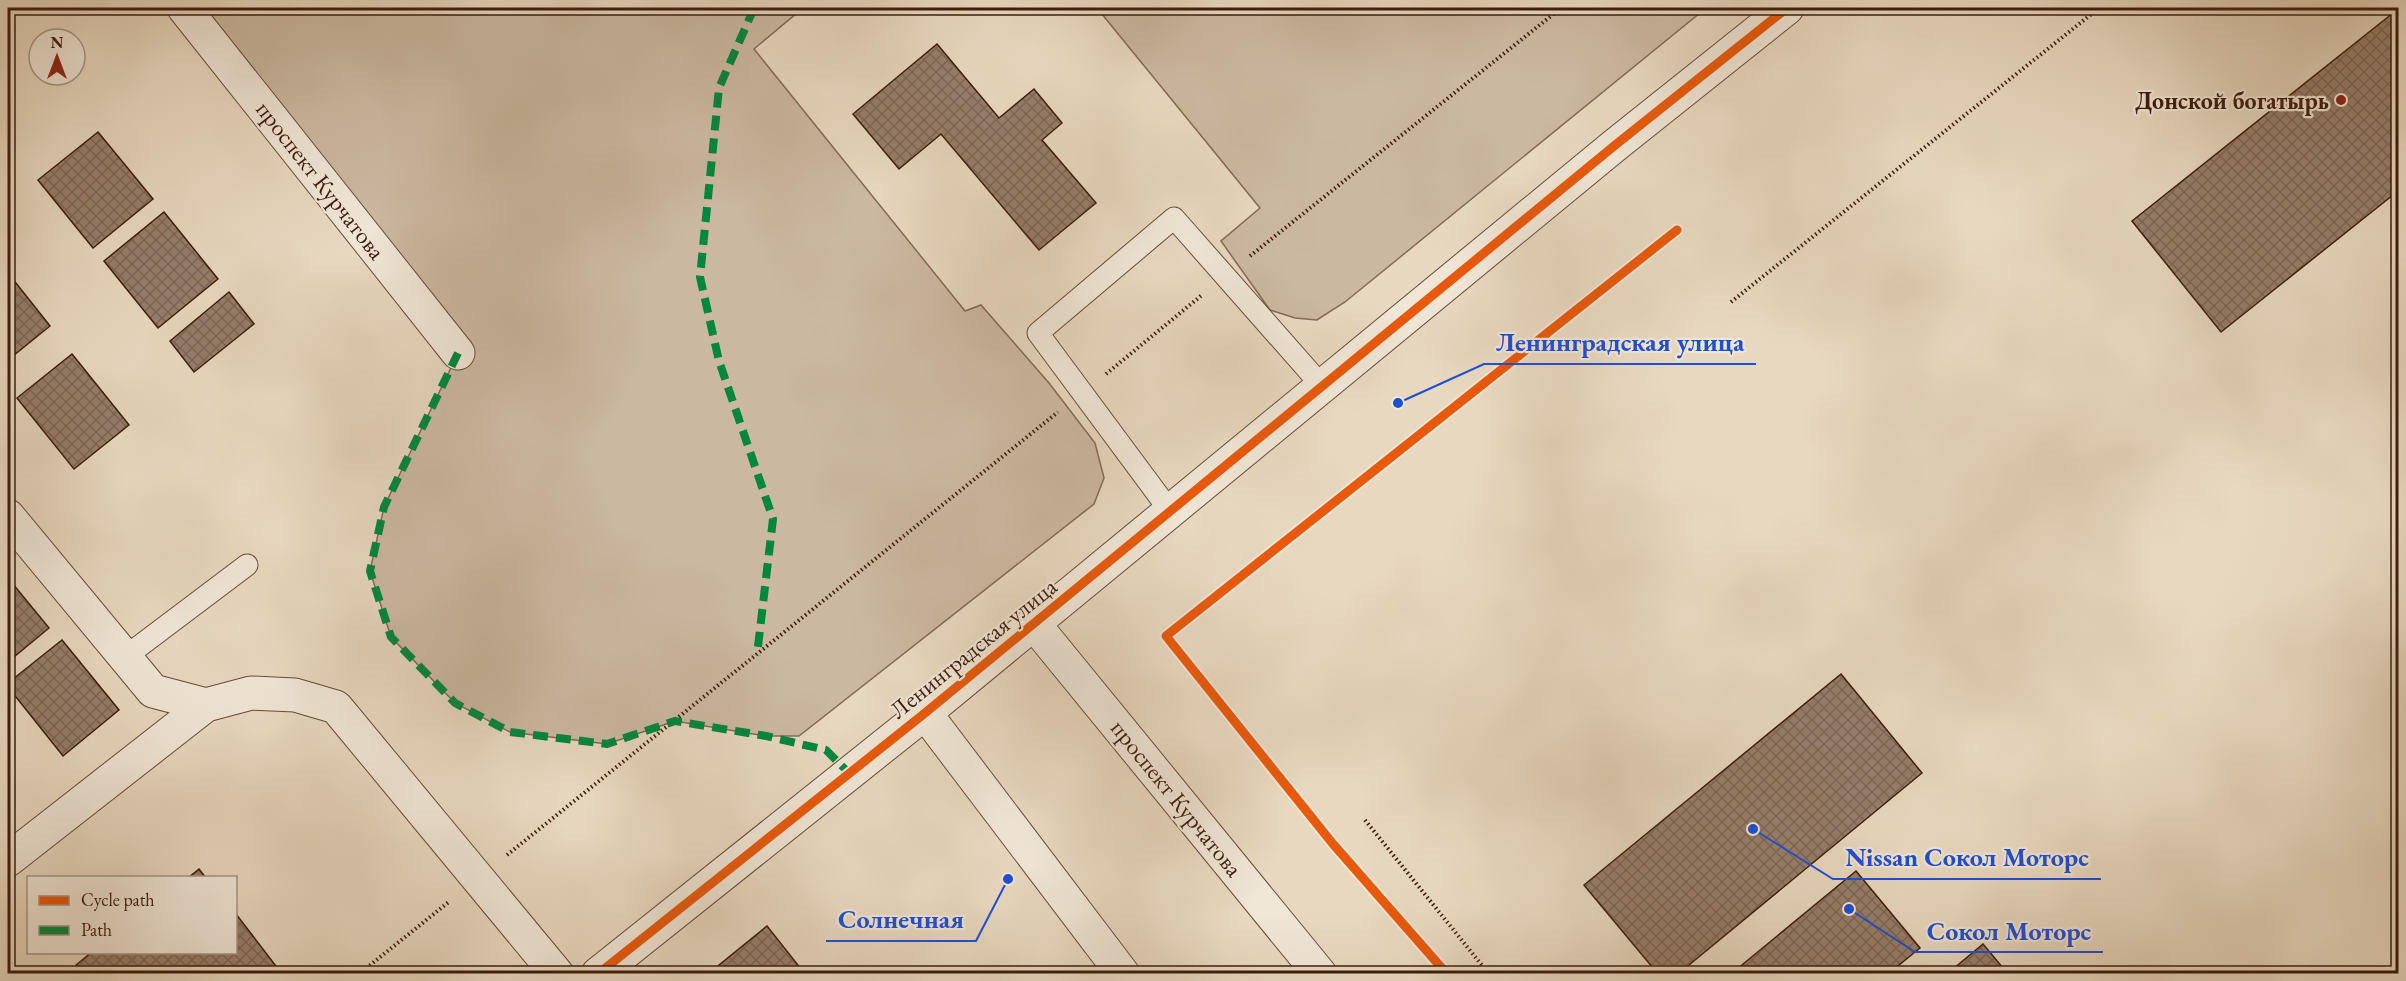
<svg xmlns="http://www.w3.org/2000/svg" width="2406" height="981" font-family="'EB Garamond',serif">
	<style>
		.grass { fill: #cbb8a1; stroke: #846a56; stroke-width: 1.5 }
		.building { fill: url(#building-cross-hatch); stroke: #3d1c0c; stroke-width: 1.5 }
		.lines { fill: none; stroke-linecap: round; stroke-linejoin: round }
		.service-casing { stroke: #684b39; stroke-width: 23 }
		.minor-casing { stroke: #684b39; stroke-width: 35 }
		.tertiary-casing { stroke: #684b39; stroke-width: 35 }
		.path { stroke: #3d1c0c; stroke-width: 4; stroke-dasharray: 1.5 3; stroke-linecap: butt }
		.service { stroke: #f0e6d6; stroke-width: 21 }
		.minor { stroke: #f0e6d6; stroke-width: 33 }
		.tertiary { stroke: #f0e6d6; stroke-width: 33 }
		.quiet { stroke: #00873e; stroke-width: 8; stroke-dasharray: 15 8; stroke-linecap: butt }
		.cycleway-casing { stroke: #f0e6d6; stroke-width: 13 }
		.cycleway { stroke: #e8590c; stroke-width: 9 }
		.poi-dot { fill: #8f2418; stroke: #f0e6d6; stroke-width: 2 }
		.labels { text-anchor: middle; dominant-baseline: central; stroke-width: 4.5; stroke-linejoin: round; paint-order: stroke }
		.poi-label { font-size: 24px; font-weight: bold; fill: #3d1c0c; stroke: #f0e6d6; text-anchor: end }
		.street-label { font-size: 24px; fill: #3d1c0c; stroke: #f0e6d6 }
		.leader { fill: none; stroke: #1d4ed8; stroke-width: 2 }
		.callout-dot { fill: #1d4ed8; stroke: #f0e6d6; stroke-width: 2 }
		.callout-label { font-size: 26px; text-anchor: middle; font-weight: bold; fill: #1d4ed8; stroke: #f0e6d6; stroke-width: 4.5; stroke-linejoin: round; paint-order: stroke }
	</style>
	<defs>
		<pattern id="building-cross-hatch" width="8" height="8" patternUnits="userSpaceOnUse" patternTransform="scale(1.5)"><rect width="8" height="8" fill="#967e6a"/><path d="M0 0l8 8M0 8l8-8" fill="none" stroke="#7c6656"/></pattern>
	</defs>
	<rect width="100%" height="100%" fill="#e8d8c0"/>
	<filter id="stains"><feTurbulence type="fractalNoise" baseFrequency=".00333" numOctaves="4"/><feColorMatrix values="0 0 0 0 .2 0 0 0 0 .09 0 0 0 0 .02 0 0 0 .5 -.17"/></filter>
	<radialGradient id="worn" r=".72"><stop offset=".6" stop-color="#630" stop-opacity="0"/><stop offset="1" stop-color="#630" stop-opacity=".3"/></radialGradient>
	<!-- grass -->
	<path class="grass" d="M202,8H803L754,49L965,311L981,305L1049,383L1095,443L1104,478L1094,504L799,736H766L675,721L607,744L510,732L455,703L391,637L370,571L384,507L458,353Z
		M1097,8H1706L1345,302L1317,320L1295,318L1270,310L1221,241L1260,208Z"/>
	<!-- building -->
	<path class="building" d="M2398,9V191L2221,332L2132,221Z
		M937,44L999,118L1034,89L1062,123L1042,140L1096,203L1039,250L941,134L899,169L853,114Z
		M98,132L153,199L93,248L38,180Z
		M164,212L218,279L158,328L104,261Z
		M8,273L50,326L8,360Z
		M229,292L254,324L194,372L170,341Z
		M72,354L129,425L74,469L17,398Z
		M8,578L49,628L8,662Z
		M62,640L119,710L63,756L8,687V683Z
		M1841,674L1922,773L1678,974H1658L1584,885Z
		M199,869L206,878H188Z
		M1856,871L1920,948L1888,974H1731Z
		M236,914L282,974H83L76,965L92,952H236Z
		M767,926L805,974H708Z
		M1983,944L2008,974H1947Z"/>
	<g class="lines">
		<defs>
			<path id="service" d="M1170,511L1038,333L1174,218L1322,386
				M125,657L247,565"/>
			<path id="minor" d="M184,8L458,353
				M8,516L153,691L206,705L251,693L295,695L336,707L557,974
				M8,860L206,705"/>
			<path id="tertiary" d="M1034,624L1320,974
				M925,713L1123,974
				M598,974L925,713L1614,146L1787,8"/>
		</defs>
		<!-- service casing -->
		<use href="#service" class="service-casing"/>
		<!-- minor casing -->
		<use href="#minor" class="minor-casing"/>
		<!-- tertiary casing -->
		<use href="#tertiary" class="tertiary-casing"/>
		<!-- path -->
		<path class="path" d="M1250,256L1561,8
			M1731,302L2099,8
			M1106,374L1202,295
			M1365,820L1489,974
			M507,855L1058,412
			M359,974L450,901"/>
		<!-- service -->
		<use href="#service" class="service"/>
		<!-- minor -->
		<use href="#minor" class="minor"/>
		<!-- tertiary -->
		<use href="#tertiary" class="tertiary"/>
		<!-- quiet -->
		<path class="quiet" d="M754,8L719,88L700,277L719,361L773,519L757,655
			M458,353L384,507L370,571L391,637L455,703L510,732L607,744L675,721L766,736L826,750L849,773"/>
		<defs>
			<path id="cycleway" d="M598,974L925,713L1614,146L1787,8
				M1447,974L1333,844L1166,636L1677,230"/>
		</defs>
		<!-- cycleway casing -->
		<use href="#cycleway" class="cycleway-casing"/>
		<!-- cycleway -->
		<use href="#cycleway" class="cycleway"/>
	</g>
	<!-- markers -->
	<circle class="poi-dot" cx="2341" cy="100" r="6"/>
	<g class="labels">
		<!-- poi labels -->
		<g class="poi-label">
			<text x="2329" y="100">Донской богатырь</text>
		</g>
		<!-- street labels -->
		<g class="street-label">
			<text transform="translate(321 180) rotate(52)">проспект Курчатова</text>
			<text transform="translate(973 648) rotate(-39)">Ленинградская улица</text>
			<text transform="translate(1177 798) rotate(51)">проспект Курчатова</text>
		</g>
	</g>
	<!-- callouts -->
	<path class="leader" d="M1398 403L1484 364H1756M1753 829L1833 879H2101M1008 879L976 941H826M1849 909L1915 952H2103"/>
	<g class="callout-dot">
		<circle cx="1398" cy="403" r="6"/>
		<circle cx="1753" cy="829" r="6"/>
		<circle cx="1008" cy="879" r="6"/>
		<circle cx="1849" cy="909" r="6"/>
	</g>
	<g class="callout-label">
		<text x="1620" y="351">Ленинградская улица</text>
		<text x="1967" y="866">Nissan Сокол Моторс</text>
		<text x="901" y="928">Солнечная</text>
		<text x="2009" y="940">Сокол Моторс</text>
	</g>
	<!-- margin -->
	<rect width="2406" height="981" fill="none" stroke="#e8d8c0" stroke-width="30"/>
	<rect x="9" y="9" width="2388" height="963" fill="none" stroke="#3d1c0c" stroke-width="3"/>
	<rect x="15" y="15" width="2376" height="951" fill="none" stroke="#3d1c0c" stroke-width="1.5"/>
	<!-- legend -->
	<rect x="27" y="876" width="210" height="78" fill="#f0e6d6" stroke="#a89585" stroke-width="1.5"/>
	<rect x="39" y="896" width="30" height="9" fill="#e8590c" stroke="#a89585" stroke-width="1.5"/>
	<text x="81" y="906" font-size="18" fill="#3d1c0c">Cycle path</text>
	<rect x="39" y="926" width="30" height="9" fill="#00873e" stroke="#a89585" stroke-width="1.5"/>
	<text x="81" y="936" font-size="18" fill="#3d1c0c">Path</text>
	<!-- north arrow -->
	<g transform="translate(57 57)"><circle r="28" fill="#f0e6d6" stroke="#a89585" stroke-width="1.5"/>
	<path d="M0-4.5L10 22L0 15L-10 22Z" fill="#8f2418"/>
	<text y="-9" font-size="16" font-weight="bold" text-anchor="middle" fill="#3d1c0c">N</text>
	</g>
	<rect width="100%" height="100%" filter="url(#stains)"/>
	<rect width="100%" height="100%" fill="url(#worn)"/>
</svg>
